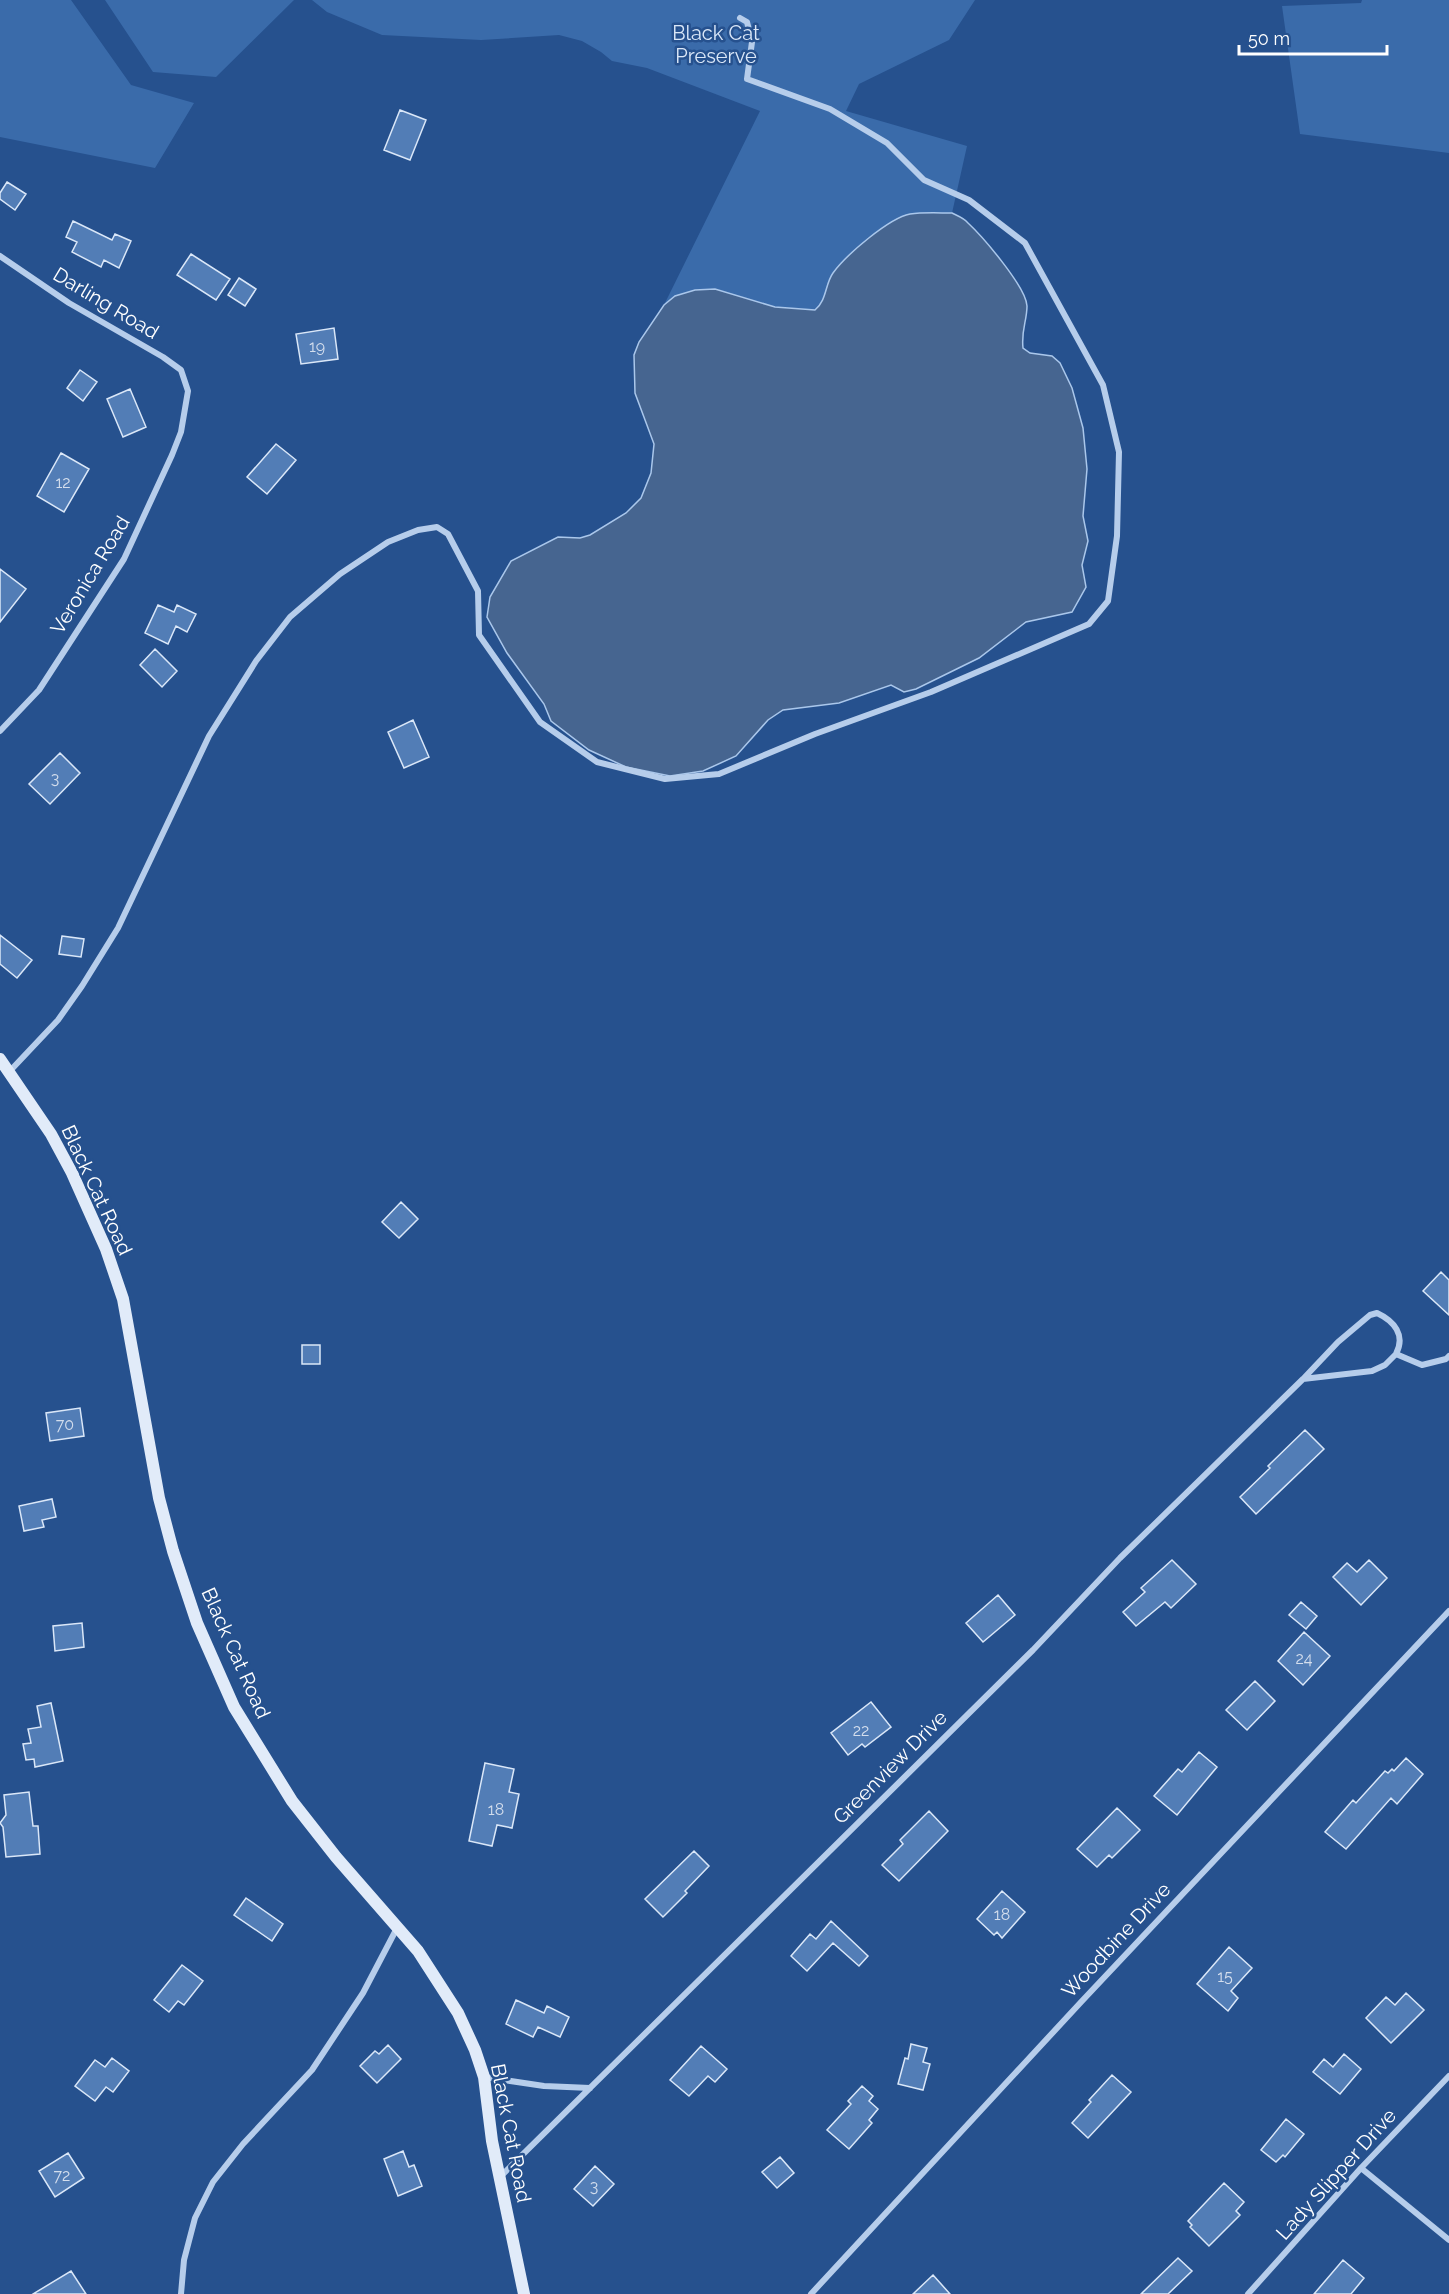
<svg xmlns="http://www.w3.org/2000/svg" width="1449" height="2294" font-family="Raleway,sans-serif">
	<style>
		.green { fill: #3a6baa }
		.water { fill: #466590; stroke: #aac7eb; stroke-width: 1.5 }
		.building { fill: #527db6; stroke: #dae7f8; stroke-width: 1.5 }
		.lines { fill: none; stroke-linecap: round; stroke-linejoin: round }
		.street { stroke: #b6cdeb; stroke-width: 6 }
		.secondary { stroke: #e1ebf9; stroke-width: 12 }
		.labels { text-anchor: middle; dominant-baseline: central; stroke-width: 5; stroke-linejoin: round; paint-order: stroke }
		.number-label { font-size: 16px; fill: #d4deed }
		.park-label { font-size: 20px; fill: #dae7f8; stroke: #26518e }
		.street-label { font-size: 20px; fill: #fff; stroke: #26518e }
	</style>
	<rect width="100%" height="100%" fill="#26518e"/>
	<!-- green -->
	<path class="green" d="M0,0H71L131,85L194,103L155,168L0,137Z
		M105,0H294L216,77L153,72Z
		M312,0H975L949,40L859,84L846,111L967,146L952,213L911,214L832,274L821,305L815,310L775,307L715,289L675,296L664,305L760,111L647,68L612,61L601,52L582,41L559,35L481,40L382,35L327,12Z
		M1362,0H1449V153L1300,134L1282,6L1361,3Z"/>
	<!-- water -->
	<path class="water" d="M952,213C958,216 964,218 968,223C983,237 1026,287 1027,306C1027,321 1021,330 1023,348L1030,353L1052,356L1060,363L1072,388L1083,428L1087,469L1083,516L1088,541L1082,565L1086,587L1072,612L1026,622L979,658L916,689L904,692L891,685L839,703L783,710L768,720L736,756L703,771L670,776L626,767L589,750L551,721L544,704L507,653L487,617L490,597L511,561L558,537L580,538L590,535L626,513L641,498L651,473L654,444L635,393L634,355L639,342L664,305L675,296L695,290L715,289L775,307L815,310C827,300 825,284 833,273C846,255 889,218 910,214C923,212 939,213 952,213Z"/>
	<!-- building -->
	<path class="building" d="M400,110L426,120L410,160L384,150Z
		M7,182L26,194L15,210L0,199V193Z
		M73,221L112,240L115,234L131,241L119,268L104,260L101,267L72,252L77,242L66,237Z
		M191,254L230,279L216,300L177,275Z
		M239,278L256,289L245,306L228,295Z
		M334,328L338,359L301,364L296,334Z
		M80,370L97,382L83,401L67,388Z
		M130,389L146,427L123,437L107,399Z
		M276,444L296,460L267,494L247,477Z
		M61,453L89,469L64,512L37,496Z
		M0,569L26,589L0,622Z
		M158,605L174,612L177,605L196,614L187,632L176,626L168,644L145,633Z
		M155,649L177,671L162,687L140,665Z
		M413,720L429,757L404,768L388,732Z
		M60,753L80,773L50,804L29,784Z
		M0,935L32,960L17,978L0,964Z
		M62,936L84,939L81,957L59,954Z
		M401,1202L418,1219L399,1238L382,1222Z
		M1441,1272L1449,1280V1315L1423,1291Z
		M302,1345H320V1364H302Z
		M80,1408L84,1436L50,1441L46,1413Z
		M1305,1430L1324,1449L1256,1514L1240,1497L1270,1468L1268,1466Z
		M52,1499L56,1517L42,1520L44,1527L24,1531L19,1506Z
		M1172,1560L1196,1584L1171,1608L1165,1602L1136,1626L1123,1612L1145,1592L1141,1588Z
		M1369,1560L1387,1578L1361,1605L1333,1577L1347,1563L1357,1572Z
		M998,1595L1015,1615L983,1642L966,1623Z
		M1301,1602L1317,1616L1306,1629L1289,1615Z
		M82,1623L84,1647L55,1651L53,1626Z
		M1304,1632L1330,1656L1303,1685L1278,1661Z
		M1255,1681L1275,1701L1247,1730L1226,1710Z
		M871,1702L891,1727L865,1747L862,1744L848,1755L831,1733Z
		M51,1703L63,1761L35,1767L34,1759L26,1760L23,1744L31,1743L28,1729L41,1727L37,1706Z
		M1199,1752L1217,1767L1177,1815L1154,1796L1178,1769L1182,1772Z
		M1406,1758L1423,1774L1397,1804L1391,1798L1346,1849L1325,1832L1353,1800L1356,1803L1385,1771L1388,1773L1392,1769L1394,1771Z
		M485,1763L514,1769L509,1792L519,1794L512,1828L497,1825L492,1846L469,1841Z
		M29,1792L33,1826H38L40,1854L6,1857L3,1827L0,1823L6,1815L4,1795Z
		M1117,1808L1140,1830L1112,1858L1109,1855L1097,1867L1077,1849Z
		M929,1811L948,1831L899,1881L882,1865L903,1844L900,1840Z
		M694,1851L709,1866L685,1891L687,1893L663,1917L645,1899Z
		M1002,1891L1025,1912L1002,1938L997,1932L994,1935L977,1919Z
		M246,1898L283,1924L272,1941L234,1915Z
		M831,1921L868,1956L859,1966L833,1943L807,1971L791,1956L810,1934L816,1939Z
		M1229,1947L1252,1968L1231,1991L1238,1998L1228,2011L1197,1984Z
		M182,1965L203,1981L184,2005L178,2001L169,2012L154,2000Z
		M1406,1993L1424,2010L1391,2043L1366,2018L1386,1997L1395,2005Z
		M516,2000L544,2013L547,2006L569,2017L560,2037L538,2027L533,2037L506,2024Z
		M911,2044L927,2048L923,2062L930,2064L923,2090L898,2084L905,2058L908,2059Z
		M388,2045L401,2059L377,2083L360,2066L375,2051L379,2054Z
		M701,2046L727,2069L715,2082L708,2076L689,2096L670,2080Z
		M1344,2054L1361,2069L1340,2094L1313,2072L1324,2059L1333,2067Z
		M112,2058L129,2071L113,2092L106,2087L95,2101L75,2086L95,2060L105,2067Z
		M1112,2075L1131,2092L1088,2138L1072,2123L1091,2102L1089,2100Z
		M862,2086L873,2096L869,2101L878,2109L869,2120L872,2123L849,2149L827,2130L851,2104L848,2101Z
		M1286,2119L1304,2134L1285,2157L1283,2155L1276,2162L1261,2150Z
		M403,2151L409,2167L414,2165L422,2186L398,2196L384,2159Z
		M68,2153L84,2178L55,2197L39,2171Z
		M780,2157L794,2173L777,2188L762,2172Z
		M595,2166L614,2184L593,2206L574,2189Z
		M1224,2183L1244,2202L1236,2211L1240,2215L1209,2246L1190,2227L1192,2225L1188,2221Z
		M1178,2258L1192,2271L1168,2294H1141Z
		M1343,2260L1364,2278L1351,2294H1314Z
		M71,2271L86,2294H33Z
		M933,2275L950,2294H913Z"/>
	<g class="lines">
		<!-- street -->
		<path class="street" d="M0,256L69,303L163,357L181,370L188,391L181,432L172,455L124,559L39,690L0,731
			M9,1072L58,1020L82,986L118,928L209,736L256,661L290,617L340,574L388,542L418,530L437,527L448,534L478,591L479,635L540,722L597,762L665,779L719,774L815,734L931,692L1089,624L1108,601L1117,536L1119,452L1103,385L1025,243L969,200L924,180L887,143L830,109L747,79L752,42L747,22L740,18
			M1304,1378L1338,1342L1370,1315L1377,1313C1394,1321 1406,1335 1396,1354
			M484,2077L544,2086L590,2088
			M1361,2168L1449,2240
			M500,2177L1033,1650L1120,1558L1303,1379L1372,1371L1385,1365L1396,1354L1422,1365L1446,1359L1449,1356
			M181,2294L184,2260L195,2218L213,2182L243,2144L312,2070L363,1993L397,1928
			M811,2294L1082,2001L1449,1611
			M1248,2294L1361,2168L1449,2076"/>
		<!-- secondary -->
		<path class="secondary" d="M0,1059L51,1134L72,1173L106,1249L123,1299L159,1498L173,1551L197,1623L234,1707L292,1801L336,1857L418,1951L458,2013L475,2050L484,2077L492,2141L524,2294"/>
	</g>
	<g class="labels">
		<!-- number labels -->
		<g class="number-label">
			<text x="317" y="346">19</text>
			<text x="63" y="482">12</text>
			<text x="55" y="778">3</text>
			<text x="65" y="1424">70</text>
			<text x="1304" y="1658">24</text>
			<text x="861" y="1730">22</text>
			<text x="496" y="1809">18</text>
			<text x="1002" y="1914">18</text>
			<text x="1225" y="1976">15</text>
			<text x="62" y="2175">72</text>
			<text x="594" y="2186">3</text>
		</g>
		<!-- park labels -->
		<g class="park-label">
			<text x="716" y="33">Black Cat<tspan x="716" dy="23">Preserve</tspan></text>
		</g>
		<!-- street labels -->
		<g class="street-label">
			<text transform="translate(106 303) rotate(31)">Darling Road</text>
			<text transform="translate(90 575) rotate(-59)">Veronica Road</text>
			<text transform="translate(97 1190) rotate(65)">Black Cat Road</text>
			<text transform="translate(236 1653) rotate(66)">Black Cat Road</text>
			<text transform="translate(890 1767) rotate(-45)">Greenview Drive</text>
			<text transform="translate(1116 1940) rotate(-47)">Woodbine Drive</text>
			<text transform="translate(511 2133) rotate(79)">Black Cat Road</text>
			<text transform="translate(1336 2174) rotate(-48)">Lady Slipper Drive</text>
		</g>
	</g>
	<!-- scale -->
	<path d="M1239 45v9h148v-9" fill="none" stroke="#ffffff" stroke-width="3"/>
	<text x="1248" y="45" font-size="18" fill="#ffffff" stroke="#26518e" stroke-width="4.5" paint-order="stroke">50 m</text>
</svg>
